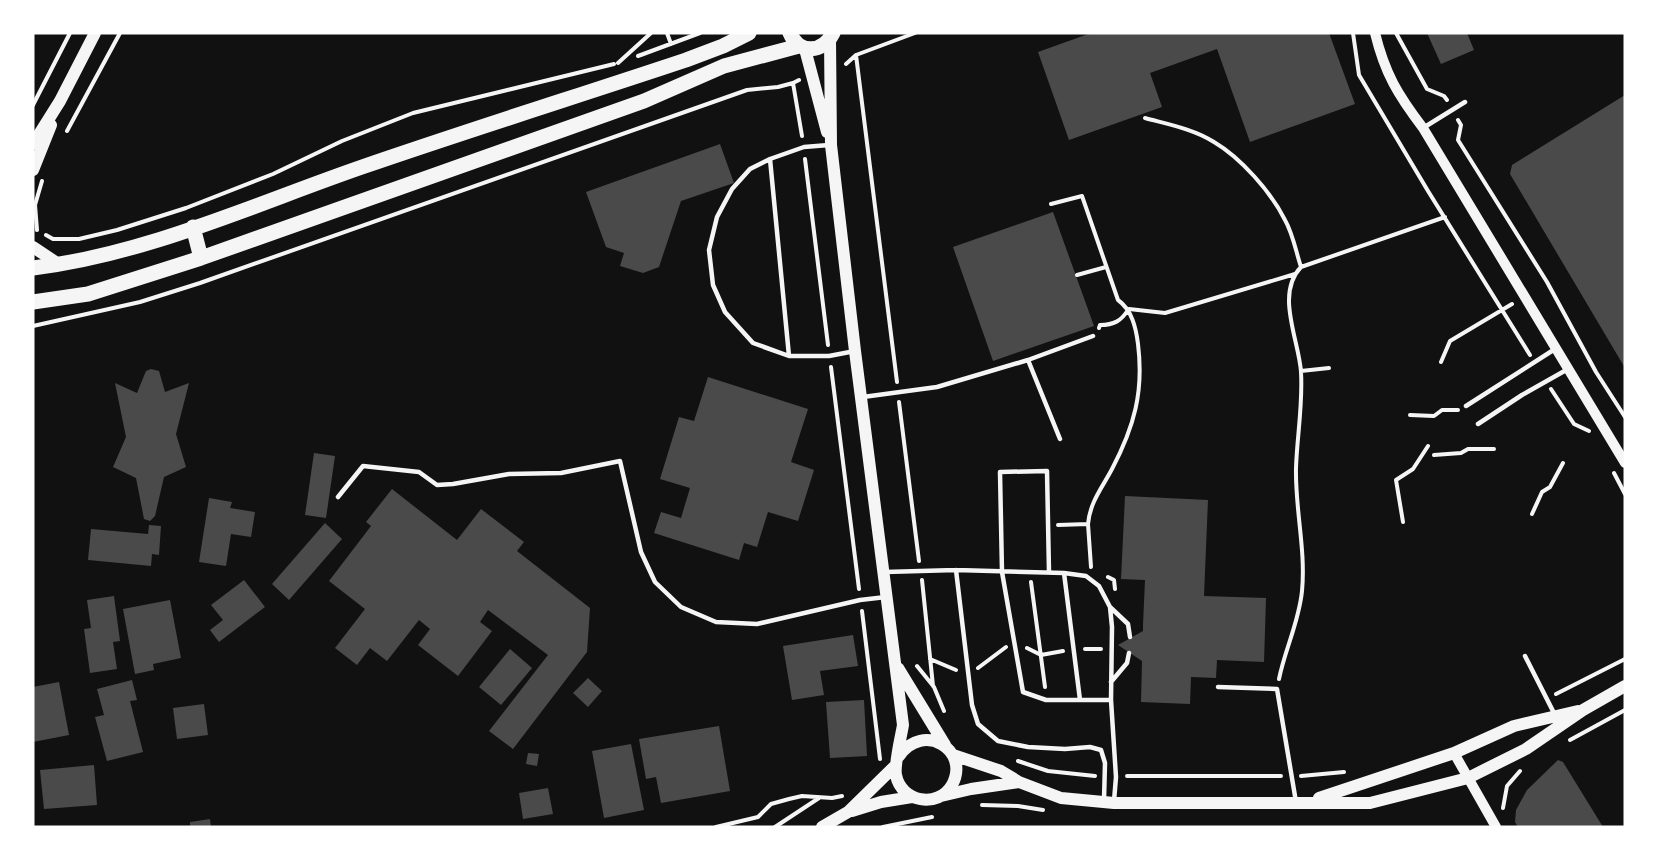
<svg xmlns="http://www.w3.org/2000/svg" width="1658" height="860" font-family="Karla,sans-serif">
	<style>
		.building { fill: #4a4a4a }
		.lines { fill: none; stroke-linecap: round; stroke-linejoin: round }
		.path { stroke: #f5f5f5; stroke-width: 4 }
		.service { stroke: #f5f5f5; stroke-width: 4.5 }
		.tertiary { stroke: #f5f5f5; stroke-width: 10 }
		.secondary { stroke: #f5f5f5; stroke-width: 12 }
		.primary { stroke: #f5f5f5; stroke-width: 15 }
	</style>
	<rect width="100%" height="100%" fill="#111"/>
	<!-- building -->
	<path class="building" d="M1091,33H1329L1355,104L1250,142L1217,49L1150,73L1162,107L1069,140L1038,52Z
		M1427,33H1467L1474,50L1441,64Z
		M1625,95V368L1510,174L1512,165Z
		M720,144L734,183L681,201L659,267L643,273L620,266L624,253L606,247L586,192Z
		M1053,212L1094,326L993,361L953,247Z
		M151,369L159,371L165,392L189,383L176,434L186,467L164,477L155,516L150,521L144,519L136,478L113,467L126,437L115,383L137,393L146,371Z
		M708,377L808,409L791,462L814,470L798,521L768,512L757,547L744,543L739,560L654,533L661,512L681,518L690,488L660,479L679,417L694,421Z
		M314,453L335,456L326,518L305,515Z
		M392,489L457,540L481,509L524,542L517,551L590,608L587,652L513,749L489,731L548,655L488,610L480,622L492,631L458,676L418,645L430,629L419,620L387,661L370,648L357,665L335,648L365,609L329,581L371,526L366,522Z
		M1125,496L1208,500L1204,596L1266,598L1264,662L1217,660L1216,678L1191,677L1190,704L1141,702L1142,661L1118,645L1143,631V625L1145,580L1121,579Z
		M209,498L232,502L230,508L255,512L251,537L231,534L226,566L199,562Z
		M325,523L342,539L289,600L272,584Z
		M149,525L161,526L159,555L152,554L151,566L88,560L91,529L148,534Z
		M244,580L265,607L219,642L210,630L223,620L211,605Z
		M114,596L120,641L113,642L117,669L90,673L84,629L91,628L87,600Z
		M170,600L181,658L153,664L154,670L135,674L123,609Z
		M853,635L858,666L820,671L824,695L792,700L783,646Z
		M510,649L532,668L501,705L479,687Z
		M588,678L602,691L588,707L573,693Z
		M132,680L137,700L130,701L143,752L107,761L95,717L104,715L97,689Z
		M59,682L69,735L33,742V687Z
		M864,700L867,756L830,758L826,702Z
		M204,704L208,735L177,739L173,708Z
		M719,726L730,791L661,803L656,777L646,779L639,739Z
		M631,744L644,810L604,818L592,751Z
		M528,753L539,754L537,766L526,764Z
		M1558,760L1563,762L1603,827H1518L1515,822L1516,810L1527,790Z
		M94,765L97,805L44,809L40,770Z
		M548,788L553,814L523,819L519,793Z
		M210,819L211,827H190V822Z"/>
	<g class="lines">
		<!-- path -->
		<path class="path" d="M667,33L671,44
			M1353,33L1359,75L1428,191L1530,355
			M1396,33L1427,89L1444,96L1447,100
			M856,55L897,382
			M638,56L700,33
			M618,63L651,33
			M846,64L856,55L915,33
			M799,80L793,83L802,136
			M33,105L70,33
			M1145,118C1167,124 1194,129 1214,142C1241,158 1271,192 1285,220C1293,234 1296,252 1301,267
			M1458,120L1461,125L1458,140L1547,282L1596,372L1625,417
			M67,131L120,33
			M805,159L828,345
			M1051,204L1082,196L1118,300C1132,310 1136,328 1138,344C1144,392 1134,427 1112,469C1102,488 1090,502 1088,524L1058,525
			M37,230L35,205L42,181
			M46,235L53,239H79L117,230L186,208L273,174L342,141L413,113L614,64
			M1077,275L1106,267
			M1129,309L1165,313L1295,274
			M33,326L140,302L200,283L747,90L778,87L793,83
			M1099,328L1100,325C1114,325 1121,321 1128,310
			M1441,362L1450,341L1512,304
			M831,367L859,589
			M1301,371L1329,368
			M1551,389L1574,424L1589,431
			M899,402L919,561
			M1410,415L1434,416L1442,410H1458
			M1434,455L1461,453L1468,449H1494
			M1614,473L1625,494
			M1532,514L1542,492L1550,487L1563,463
			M1403,522L1396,480L1413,469L1428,446
			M1088,524L1091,567
			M1108,577L1114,580L1115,589
			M922,580L933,686
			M1031,582L1045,687
			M862,611L880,759
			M1027,648L1041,655L1063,651
			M1085,649H1101
			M930,659L956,670
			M917,666L934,687L944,711
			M978,668L1006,647
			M1279,679C1285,649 1299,622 1302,591C1306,550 1295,509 1296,468C1297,436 1303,405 1301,372C1299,340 1275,294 1301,267L1445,217
			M1556,694L1625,659
			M1570,740L1625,710
			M1018,761L1048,771L1095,776
			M1127,776H1281
			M1301,776L1344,772
			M982,805L1018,806L1043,810
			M1503,808L1507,786L1520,771
			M716,827L758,817L771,804L789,799L802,796L832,798L842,796
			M775,827L819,798
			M883,827L932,817"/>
		<!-- service -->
		<path class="service" d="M1423,128L1465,102
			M829,145L804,147L770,159L750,169L732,189L717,217L709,250L713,285L725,312L753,343L789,356H829L855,351
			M770,159L789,356
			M1028,360L1060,439
			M863,397L937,387L1028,360L1093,336
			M1466,406L1555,349
			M1478,424L1522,395L1568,369
			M338,497L363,466L419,472L437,485L453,484L509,474L561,473L620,461L641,552L655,582L681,607L716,622L757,624L860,600L886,597
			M956,570L972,705L978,724L998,741L1028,747L1065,749L1090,747L1101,750L1105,763L1104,800
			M885,572L956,570L1064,573L1086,576L1099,586L1110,607L1112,627L1111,700L1116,777L1114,801
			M1049,572L1047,471L1000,472L1002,572L1023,692L1046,700H1111
			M1064,573L1080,700
			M1110,607L1128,624L1130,637
			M1525,656L1555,715
			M1111,682L1127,663L1129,653
			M1218,687L1277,689L1296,802"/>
		<!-- tertiary -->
		<path class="tertiary" d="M1375,33C1385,74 1398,95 1423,128L1625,463
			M1454,753L1496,827"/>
		<!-- secondary -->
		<path class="secondary" d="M830,39L831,145L855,351L903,725C901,737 894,765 896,775C901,802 938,809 952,785C971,750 923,721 899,756
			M805,49L827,132
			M33,144L60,101L95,33
			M33,170L51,125
			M33,247L60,265
			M898,668L945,745
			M953,755L1001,771L1019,782L1061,798L1114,803H1370L1468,778L1526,749L1583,710L1625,686
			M941,796L971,789L1019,782
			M1319,798L1454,753L1514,726L1578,711
			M852,811L881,802L912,797
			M822,827L848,812L896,765"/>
		<!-- primary -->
		<path class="primary" d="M790,33C799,55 823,53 833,33
			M193,227L201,258
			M33,268C147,254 255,204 362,167C469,130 578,96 686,60L723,46L749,33
			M33,302L88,294L201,258L644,101L724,66L799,46"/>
	</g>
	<!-- border -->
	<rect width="1658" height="860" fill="none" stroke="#ffffff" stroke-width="69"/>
</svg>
